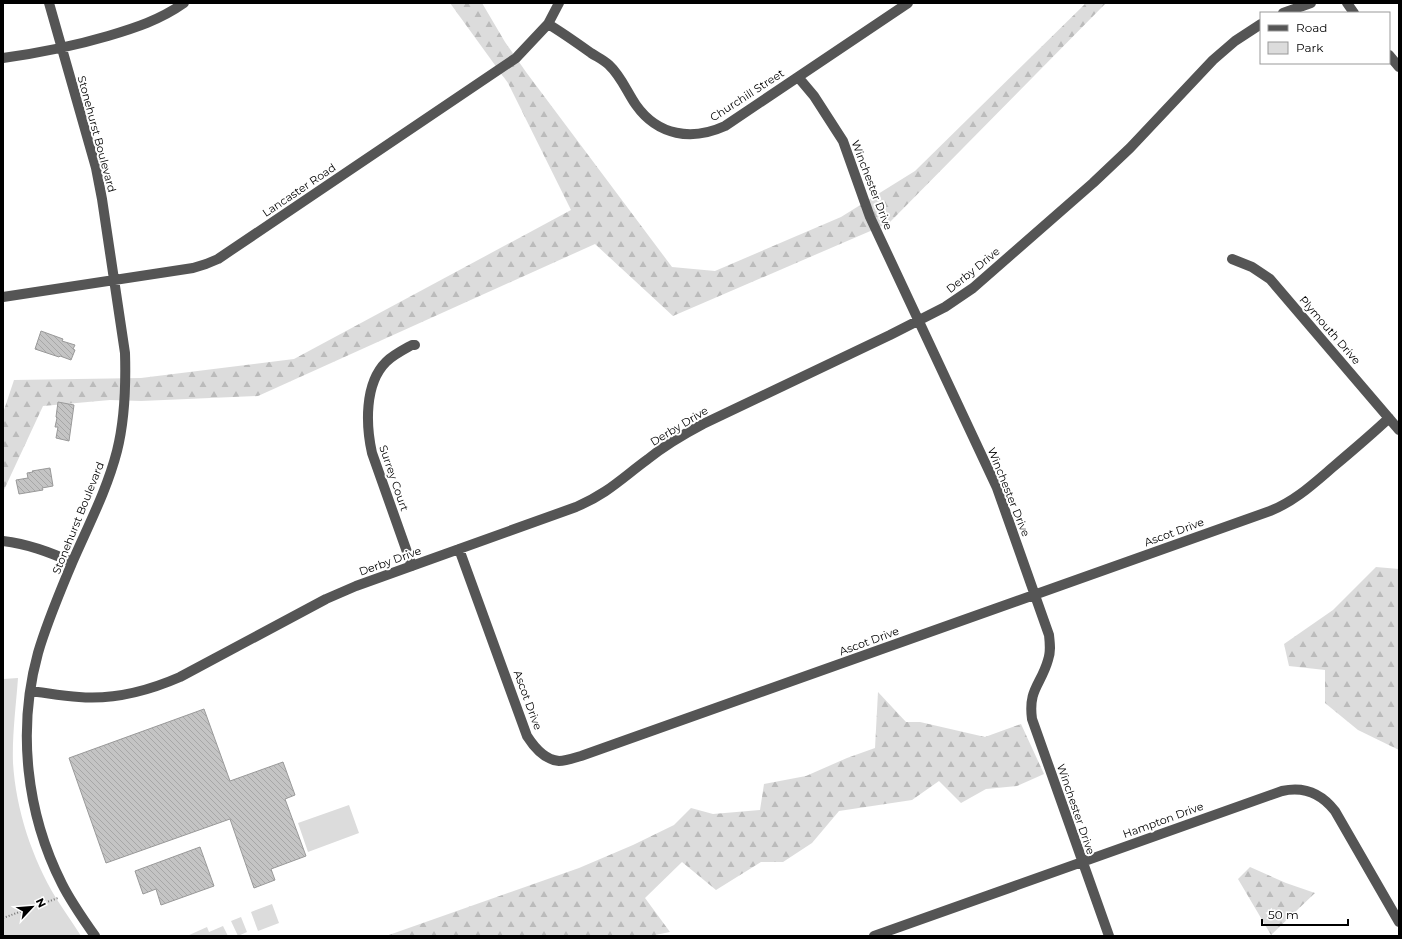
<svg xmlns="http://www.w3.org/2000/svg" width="1402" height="939" font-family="Montserrat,sans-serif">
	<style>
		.forest { fill: url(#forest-firs) }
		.park { fill: #dcdcdc }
		.building { fill: url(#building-back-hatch); stroke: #999 }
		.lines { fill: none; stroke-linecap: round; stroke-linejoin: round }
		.path { stroke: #777; stroke-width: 2; stroke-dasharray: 1 2; stroke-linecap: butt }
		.minor { stroke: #555; stroke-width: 10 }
		.labels { text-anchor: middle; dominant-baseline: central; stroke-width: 4; stroke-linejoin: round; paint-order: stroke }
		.street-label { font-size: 11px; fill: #000; stroke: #fff }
	</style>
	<defs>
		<pattern id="forest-firs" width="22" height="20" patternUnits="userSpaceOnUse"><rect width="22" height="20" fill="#dcdcdc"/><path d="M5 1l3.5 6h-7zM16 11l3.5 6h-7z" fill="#bbb"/></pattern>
		<pattern id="building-back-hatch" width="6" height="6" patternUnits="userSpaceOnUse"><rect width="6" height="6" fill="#c4c4c4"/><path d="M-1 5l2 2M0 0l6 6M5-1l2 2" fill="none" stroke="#a7a7a7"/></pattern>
	</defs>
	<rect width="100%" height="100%" fill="#fff"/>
	<!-- forest -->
	<path class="forest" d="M450,3H482L505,42L526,72L672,267L715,271L841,217L915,171L1086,3H1106L889,223L673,316L595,244L258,396L141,401L110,400L43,406L3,492V413L14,380L141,378L294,359L571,210L508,83Z
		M1376,567L1399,569V750L1358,730L1325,703V670L1289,666L1284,644L1333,610Z
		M878,692L906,722H920L985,737L1021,724L1044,774L1017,786L986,789L961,803L939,781L912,800L839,811L812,843L783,862H761L716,890L682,862L645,898L670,932L650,936H596L593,935L585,936H386L579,868L633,845L674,825L691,808L713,814L760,810L764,784L806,776L847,758L875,748Z
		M1250,867L1286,883L1315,893L1271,935L1238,879Z"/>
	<!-- park -->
	<path class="park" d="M18,678C16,706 12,735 13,763C16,810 32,858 56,898C64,911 73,923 81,936H3V679Z
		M349,805L359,833L308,852L298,823Z
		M272,904L279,923L258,931L251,912Z
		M241,917L247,932L238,936L231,921Z
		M223,926L228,936H187L207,927L209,932Z"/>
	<!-- building -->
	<path class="building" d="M41,331L63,339L62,341L75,345L73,349L75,350L71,360L60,356L59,357L35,349Z
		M58,402L74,405L69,441L56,438L58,427H55L57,418L56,417Z
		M50,468L53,486L42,488L43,490L19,494L16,480L28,478L27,473L33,472L32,471Z
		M204,709L230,781L283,762L295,795L285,799L306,856L271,869L275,880L254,888L230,819L106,863L69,758Z
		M200,847L214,886L161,905L156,889L143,894L135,871Z"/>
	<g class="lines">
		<!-- path -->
		<path class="path" d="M3,918L58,898"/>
		<!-- minor -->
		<path class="minor" d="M49,3L96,168L102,199L125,353C126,386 125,419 117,451C107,490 88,526 72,563C60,592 47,622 38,653C17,729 26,813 62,884C71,902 83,919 95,936
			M1347,3L1354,13
			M1283,13L1311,3
			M548,24C563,33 577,43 591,53C597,57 604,60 609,65C621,76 627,92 636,105C658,136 692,141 725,126L908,3
			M1389,55L1399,67
			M3,58C39,53 74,46 108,36C135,28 160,20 184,3
			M798,77L814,96L843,141L870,217L997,488L1049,635C1050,644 1051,652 1048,660C1041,685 1028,689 1032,719L1109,936
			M1232,259L1252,267L1270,279L1399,430
			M3,297L193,268L206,264L218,259L516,58L548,24L559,3
			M3,541C28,544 49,552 72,562
			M459,549L527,736C534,747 545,760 559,761C566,761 574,758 581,756L1270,511C1295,501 1312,485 1333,467C1352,451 1371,435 1389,418
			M412,566L372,453C366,426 364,384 386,362C393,355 403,350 412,345H415
			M31,691C47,693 63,696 79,697C115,700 148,691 180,677L326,599L356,586L576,507C607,494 622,478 648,459C665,445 684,434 703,424L890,335L945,307L973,288L1093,183L1130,148L1213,60L1235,41L1261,24
			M874,936L1282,791C1304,786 1321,793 1335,811L1399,922"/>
	</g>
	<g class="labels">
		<!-- street labels -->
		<g class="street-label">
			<text transform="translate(747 95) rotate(-33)">Churchill Street</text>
			<text transform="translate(97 134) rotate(75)">Stonehurst Boulevard</text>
			<text transform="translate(872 185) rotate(69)">Winchester Drive</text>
			<text transform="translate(299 190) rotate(-34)">Lancaster Road</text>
			<text transform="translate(973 270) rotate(-39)">Derby Drive</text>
			<text transform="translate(1330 330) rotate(49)">Plymouth Drive</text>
			<text transform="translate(679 426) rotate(-31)">Derby Drive</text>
			<text transform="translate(394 478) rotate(71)">Surrey Court</text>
			<text transform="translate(1009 492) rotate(68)">Winchester Drive</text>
			<text transform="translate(78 518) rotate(-68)">Stonehurst Boulevard</text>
			<text transform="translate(1174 532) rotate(-20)">Ascot Drive</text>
			<text transform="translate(390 561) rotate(-20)">Derby Drive</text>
			<text transform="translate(869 641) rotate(-20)">Ascot Drive</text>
			<text transform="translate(528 700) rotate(70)">Ascot Drive</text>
			<text transform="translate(1076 809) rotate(71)">Winchester Drive</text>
			<text transform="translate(1163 820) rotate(-20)">Hampton Drive</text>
		</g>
	</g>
	<!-- border -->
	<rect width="1402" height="939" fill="none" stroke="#000000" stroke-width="8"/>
	<!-- legend -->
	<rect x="1260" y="12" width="130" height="52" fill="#ffffff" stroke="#999999"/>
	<rect x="1268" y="25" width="20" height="6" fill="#555555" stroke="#999999"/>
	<text x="1296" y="32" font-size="12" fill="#000000">Road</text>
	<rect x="1268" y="42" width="20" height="12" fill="#dcdcdc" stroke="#999999"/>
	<text x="1296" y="52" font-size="12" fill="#000000">Park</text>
	<!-- north arrow -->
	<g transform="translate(32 907) rotate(64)" stroke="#ffffff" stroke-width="3" paint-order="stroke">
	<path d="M0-3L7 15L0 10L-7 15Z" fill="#000000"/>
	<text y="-6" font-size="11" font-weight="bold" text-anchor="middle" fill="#000000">N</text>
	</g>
	<!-- scale -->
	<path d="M1262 919v6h86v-6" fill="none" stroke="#000000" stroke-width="2"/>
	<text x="1268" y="919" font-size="12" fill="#000000" stroke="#ffffff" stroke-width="3" paint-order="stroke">50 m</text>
</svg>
